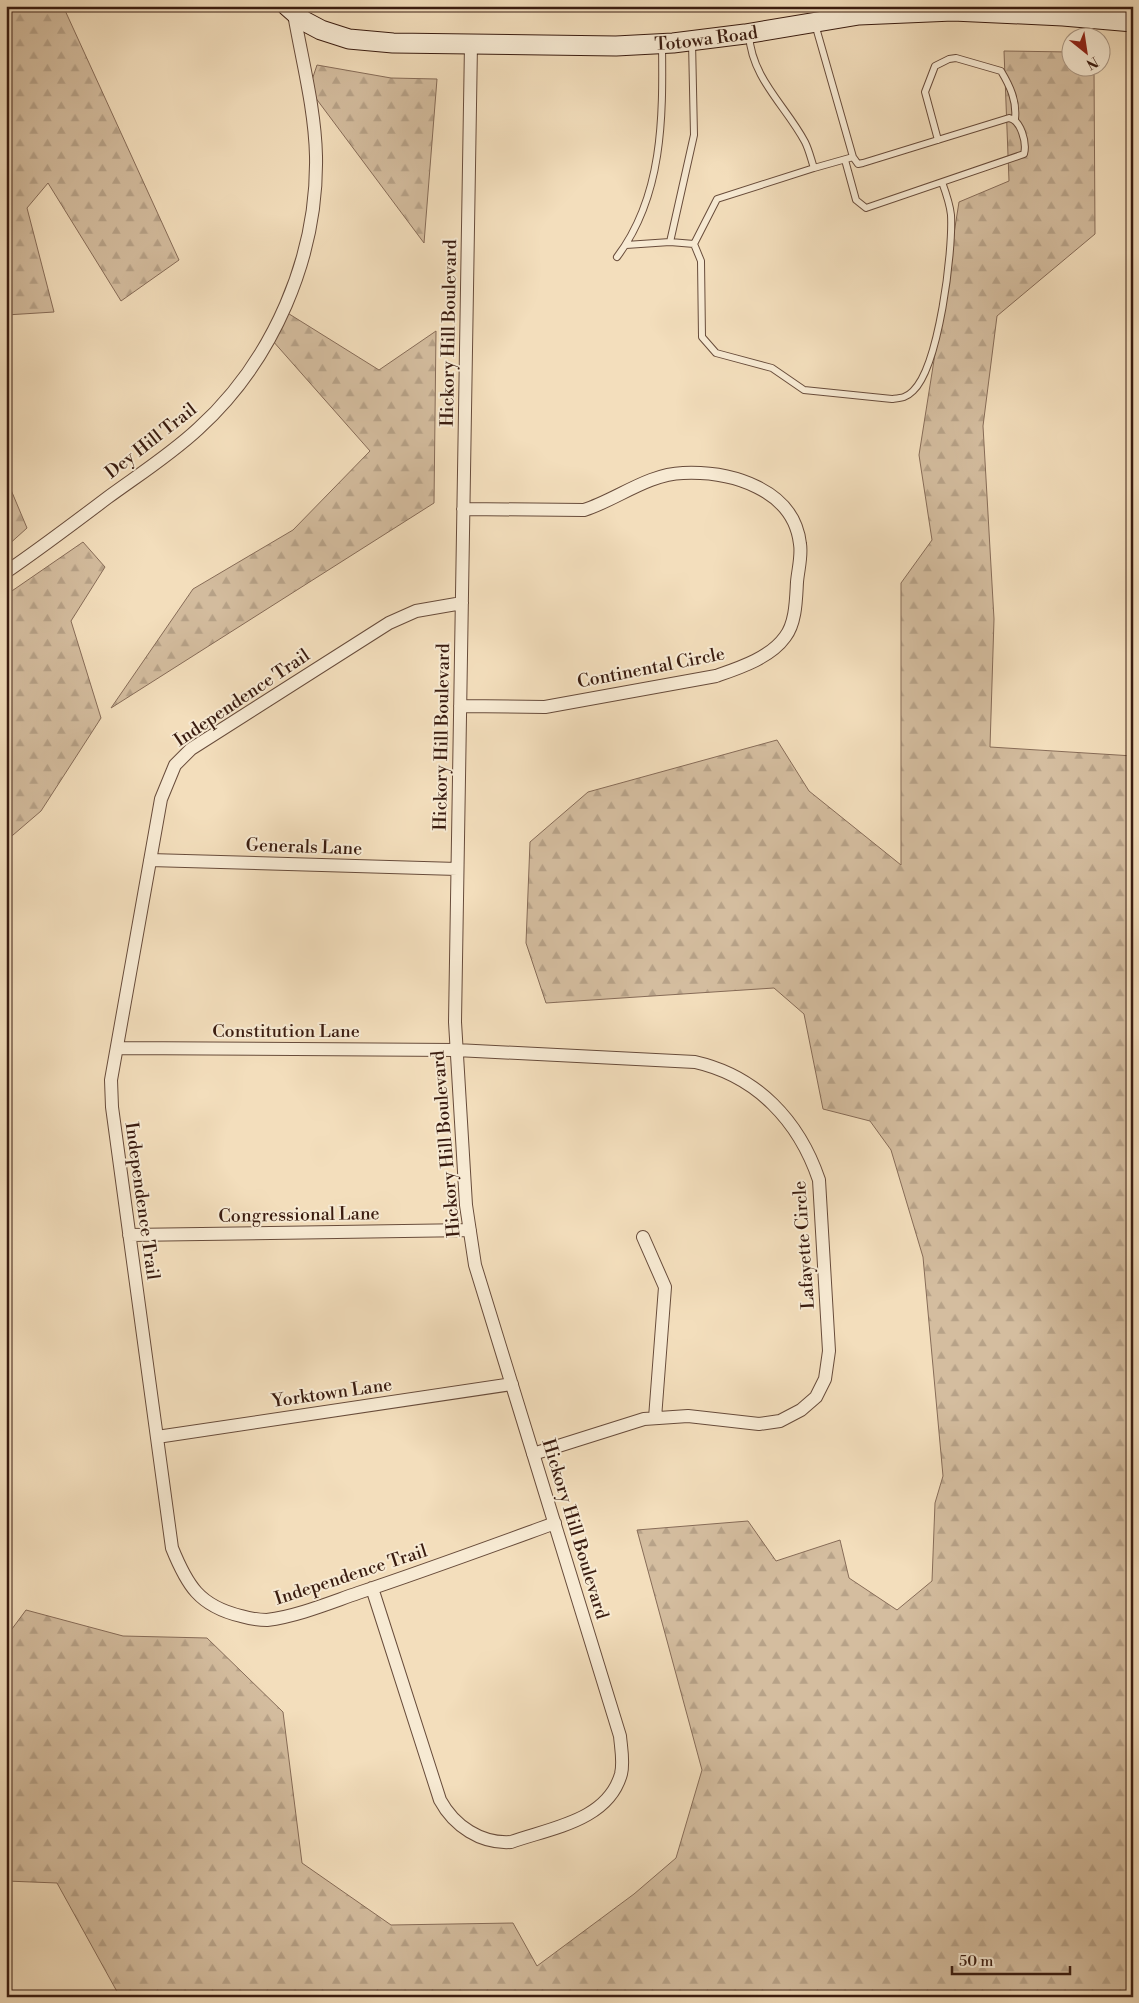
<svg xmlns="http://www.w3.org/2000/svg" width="1139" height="2003" font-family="'Libre Bodoni',serif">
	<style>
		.forest { fill: url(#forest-firs); stroke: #876c58 }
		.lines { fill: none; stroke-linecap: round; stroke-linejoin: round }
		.stream { stroke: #836954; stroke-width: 5 }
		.service-casing { stroke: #684c3b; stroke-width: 8 }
		.minor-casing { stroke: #684c3b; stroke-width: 14 }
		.secondary-casing { stroke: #3a1c10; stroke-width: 21 }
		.service { stroke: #f7ead3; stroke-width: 6 }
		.minor { stroke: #f7ead3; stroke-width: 12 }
		.secondary { stroke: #f7ead3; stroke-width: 19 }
		.labels { text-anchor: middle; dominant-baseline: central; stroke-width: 4; stroke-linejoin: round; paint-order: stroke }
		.street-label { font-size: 18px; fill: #3a1c10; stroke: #f7ead3 }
	</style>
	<defs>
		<pattern id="forest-firs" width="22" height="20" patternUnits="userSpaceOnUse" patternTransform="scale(1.25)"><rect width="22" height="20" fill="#d4bd9f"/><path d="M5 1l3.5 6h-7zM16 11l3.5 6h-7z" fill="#b7a288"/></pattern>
	</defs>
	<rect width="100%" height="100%" fill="#f3debc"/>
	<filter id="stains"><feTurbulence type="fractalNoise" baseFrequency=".004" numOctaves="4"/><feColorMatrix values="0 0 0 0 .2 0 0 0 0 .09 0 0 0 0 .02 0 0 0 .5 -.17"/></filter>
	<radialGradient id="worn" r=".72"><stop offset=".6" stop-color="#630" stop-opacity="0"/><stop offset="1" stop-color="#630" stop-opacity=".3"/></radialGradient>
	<!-- forest -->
	<path class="forest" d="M6,6H63L179,260L121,301L48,183L27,208L54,312L6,315Z
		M570,6H639L615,10L566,9Z
		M1004,51L1071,52L1072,68H1094L1095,234L997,316L983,426L994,619L990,747L1133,756V1997H120L57,1883L6,1881V1637L26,1610L123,1636L207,1638L283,1712L302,1863L391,1925L513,1923L537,1966L634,1894L676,1858L702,1770L637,1530L748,1521L776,1561L840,1540L849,1578L897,1610L932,1581L935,1503L943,1476L923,1257L891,1150L870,1121L823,1109L804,1014L774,988L546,1003L526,943L530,842L588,792L777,740L809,791L901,865V583L932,540L919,455L959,202L1009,181Z
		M317,65L391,78L437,79L424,243L309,89Z
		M286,312L379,370L436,331L434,503L111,708L193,589L293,530L370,451L272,340Z
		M6,478L27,528L6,547Z
		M83,542L105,567L71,621L101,718L41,811L6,841V595Z"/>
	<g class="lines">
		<!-- stream -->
		<path class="stream" d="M1125,1997L1133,1986"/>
		<defs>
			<path id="service" d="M938,140L925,92L935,66L949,59L956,58L1001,71C1010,86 1017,101 1015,119
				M845,160L856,200L866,208L1024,154C1027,143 1021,120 1009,118L863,163L858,164L853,157
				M814,168L853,157L815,24
				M670,242L694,244L717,199L814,168C811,159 809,150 805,142C786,106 752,79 749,35
				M694,244L701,261L702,337L716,353L772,368L804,390L892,399C901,398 906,398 913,391C939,366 953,252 951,215C950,204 946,193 942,182
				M626,245L670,242L694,135L692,42
				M617,257C663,196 663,118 662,45"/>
			<path id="minor" d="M6,572C41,548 74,523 107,498C137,476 170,455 198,429C273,361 318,257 316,156C315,109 302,60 294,14
				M462,603L416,611L389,623L191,749L175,765L161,799L111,1080L112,1107L172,1548C187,1585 199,1606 241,1616C248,1618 259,1620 267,1620C298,1616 329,1603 358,1593C424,1571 489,1547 555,1523
				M460,706L545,707L716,676C739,668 770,658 785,637C796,623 796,599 797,582C798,570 802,556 800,544C794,489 731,471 683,473C648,474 616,500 584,510L463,509
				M150,860L457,869
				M117,1048L456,1050L695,1062C757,1076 799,1121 819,1180L829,1351L825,1379L816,1397L801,1410L780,1421L759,1424L688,1416L644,1419L533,1454
				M129,1235L470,1230
				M643,1237L665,1287L655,1418
				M157,1437L512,1384
				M372,1588L440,1800C454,1826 481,1844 511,1842C550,1828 608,1821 621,1774C624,1762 621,1748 620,1736L475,1265L466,1205L455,1022L471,44"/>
			<g id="secondary">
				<path id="s1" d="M287,6L304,21L321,30L349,39L393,43L616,46L673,43L745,34L859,15L953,11L1063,16L1133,22"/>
			</g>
		</defs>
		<!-- service casing -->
		<use href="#service" class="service-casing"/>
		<!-- minor casing -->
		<use href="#minor" class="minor-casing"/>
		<!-- secondary casing -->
		<use href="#secondary" class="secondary-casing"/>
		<!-- service -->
		<use href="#service" class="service"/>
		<!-- minor -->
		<use href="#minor" class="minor"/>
		<!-- secondary -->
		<use href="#secondary" class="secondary"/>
	</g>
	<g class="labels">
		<!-- street labels -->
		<g class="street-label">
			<text stroke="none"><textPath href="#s1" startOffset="429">Totowa Road</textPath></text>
			<text transform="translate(449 333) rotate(-89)">Hickory Hill Boulevard</text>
			<text transform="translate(151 441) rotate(-38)">Dey Hill Trail</text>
			<text transform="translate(651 668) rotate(-11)">Continental Circle</text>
			<text transform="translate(242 698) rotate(-34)">Independence Trail</text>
			<text transform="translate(442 737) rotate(-89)">Hickory Hill Boulevard</text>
			<text transform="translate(304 847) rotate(2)">Generals Lane</text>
			<text x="286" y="1031">Constitution Lane</text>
			<text transform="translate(446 1144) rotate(-95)">Hickory Hill Boulevard</text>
			<text transform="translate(142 1201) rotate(82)">Independence Trail</text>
			<text transform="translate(299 1215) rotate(-1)">Congressional Lane</text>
			<text transform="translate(804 1245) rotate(-94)">Lafayette Circle</text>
			<text transform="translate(332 1393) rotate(-8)">Yorktown Lane</text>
			<text transform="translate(575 1529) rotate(73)">Hickory Hill Boulevard</text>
			<text transform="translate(351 1575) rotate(-18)">Independence Trail</text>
		</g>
	</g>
	<!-- margin -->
	<rect width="1139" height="2003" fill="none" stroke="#f3debc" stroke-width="25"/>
	<rect x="8" y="8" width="1124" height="1988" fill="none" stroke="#3a1c10" stroke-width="2.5"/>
	<rect x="12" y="12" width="1114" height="1978" fill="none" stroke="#3a1c10"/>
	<!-- north arrow -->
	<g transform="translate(1086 52) rotate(150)"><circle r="24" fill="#f7ead3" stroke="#ab9885"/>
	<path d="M0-4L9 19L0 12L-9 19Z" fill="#8f2418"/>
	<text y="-8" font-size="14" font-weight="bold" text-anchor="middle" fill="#3a1c10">N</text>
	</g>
	<!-- scale -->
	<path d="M952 1966v8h118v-8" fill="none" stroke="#3a1c10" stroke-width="2.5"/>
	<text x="959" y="1966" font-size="15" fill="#3a1c10" stroke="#f7ead3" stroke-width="4" paint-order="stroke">50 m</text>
	<rect width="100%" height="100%" filter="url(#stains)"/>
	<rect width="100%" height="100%" fill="url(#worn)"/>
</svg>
